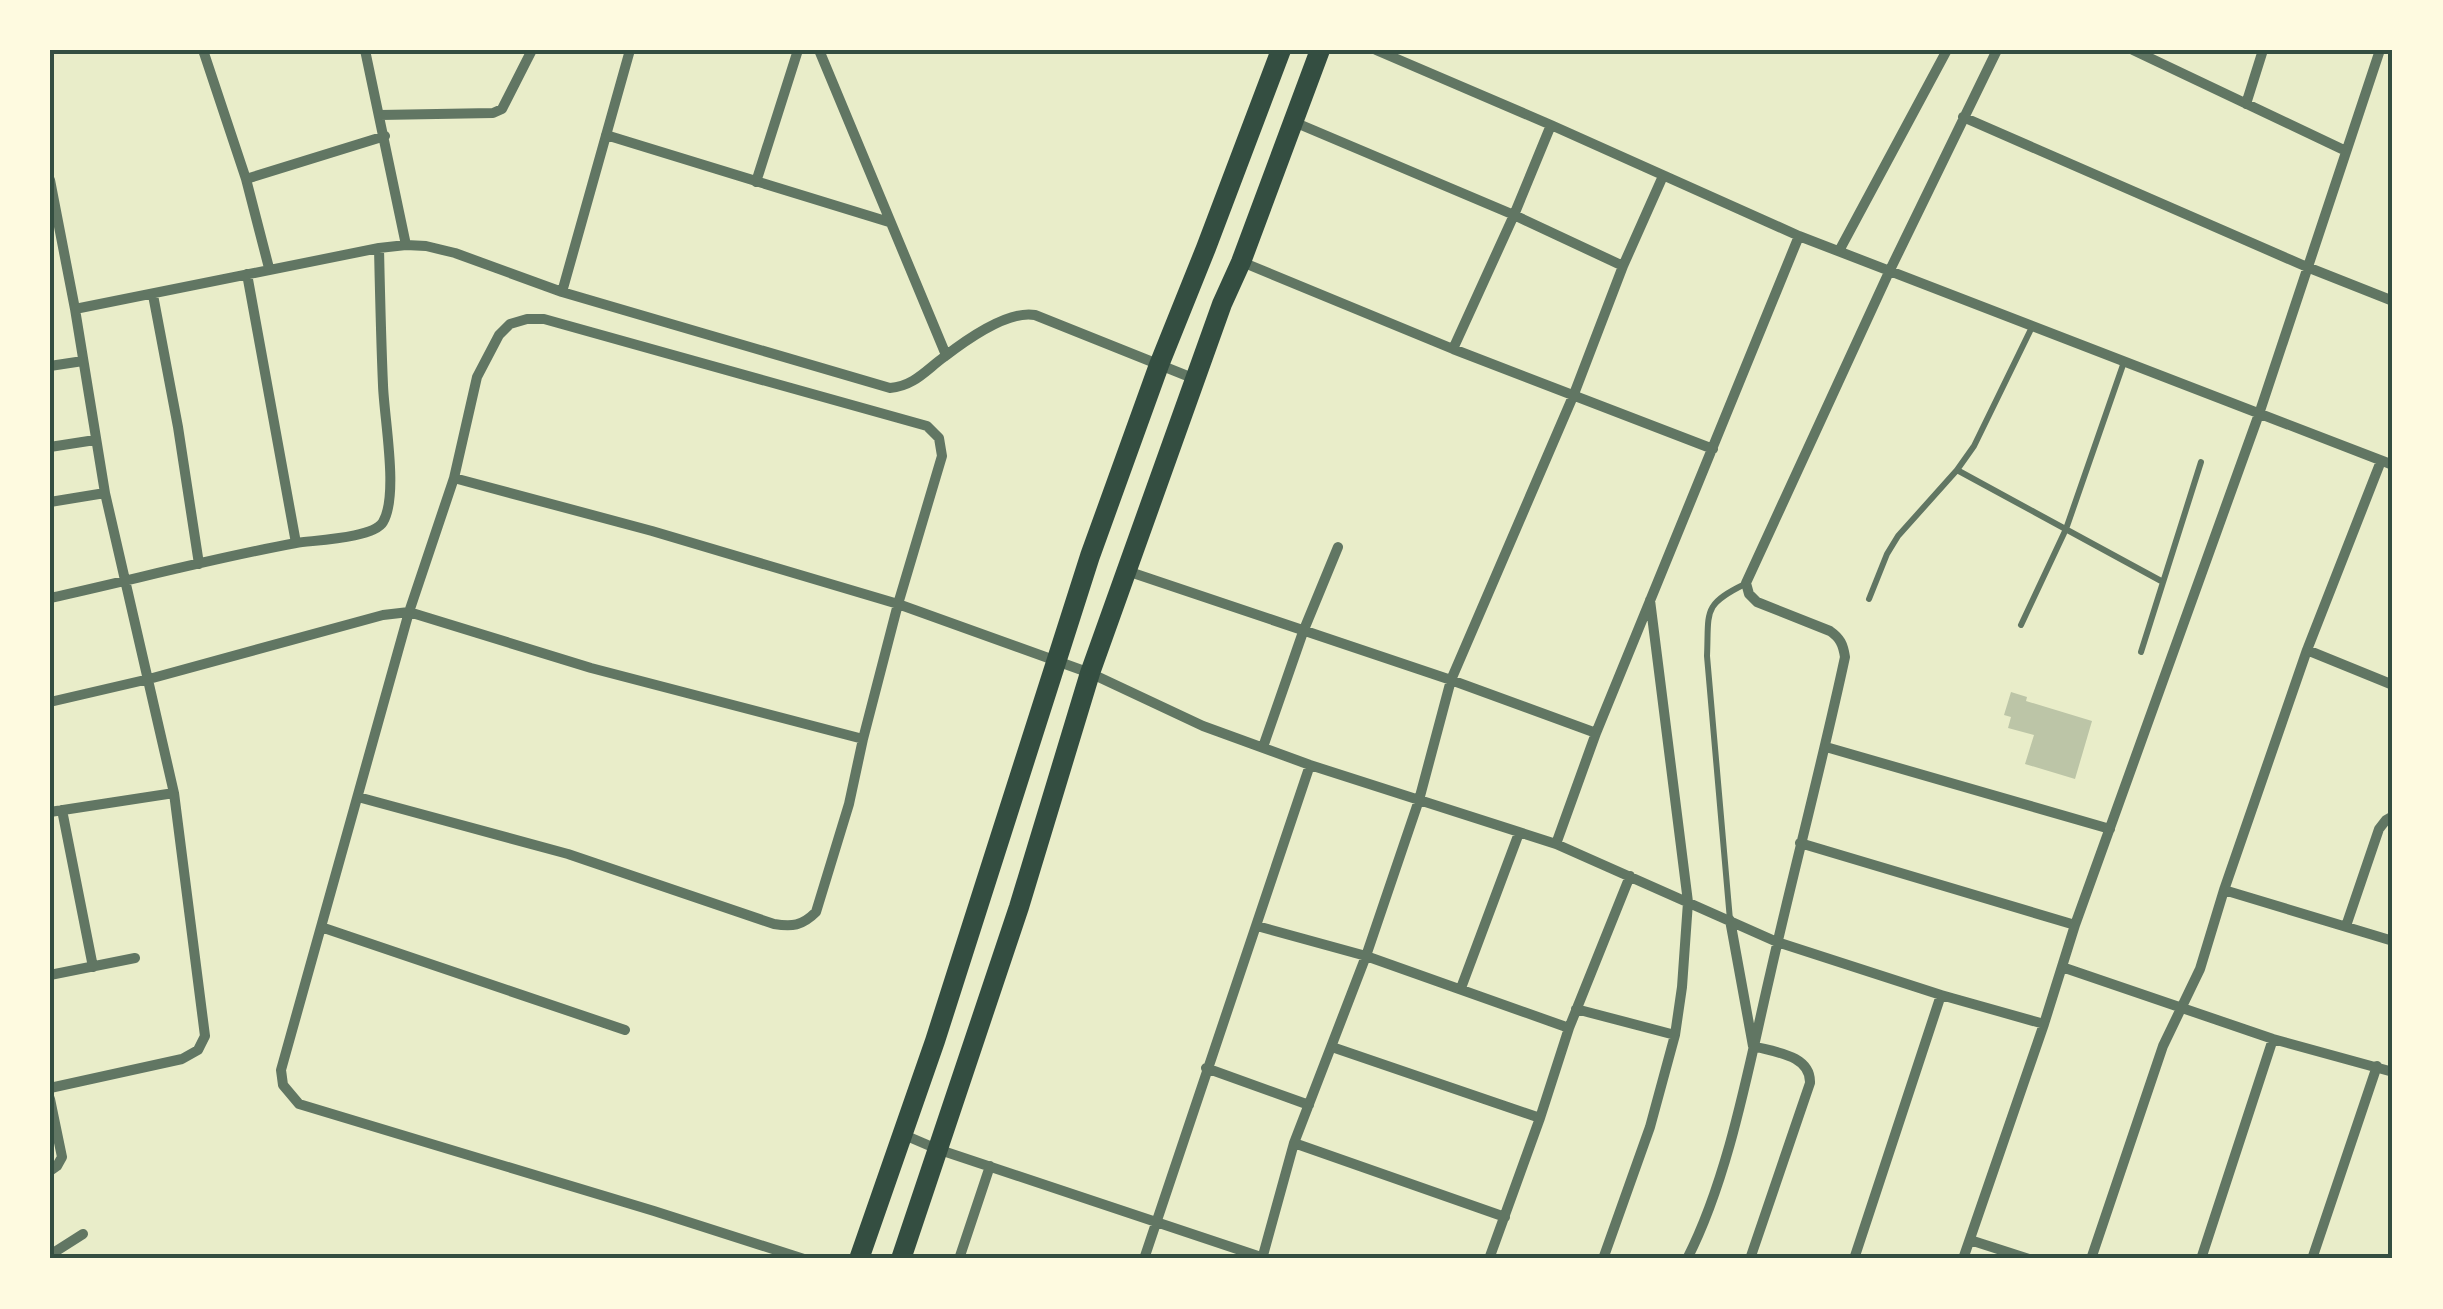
<svg xmlns="http://www.w3.org/2000/svg" width="2443" height="1309" font-family="Roboto,sans-serif">
	<style>
		.building { fill: #bcc5a7 }
		.lines { fill: none; stroke-linecap: round; stroke-linejoin: round }
		.service { stroke: #617663; stroke-width: 6 }
		.minor { stroke: #617663; stroke-width: 10 }
		.primary { stroke: #344e41; stroke-width: 20 }
		.neatline { fill: none; stroke: #344e41; stroke-width: 4 }
	</style>
	<rect width="100%" height="100%" fill="#e9edc9"/>
	<!-- building -->
	<path class="building" d="M2011,692L2027,697L2026,701L2092,721L2075,779L2025,764L2034,735L2008,728L2011,717L2004,715Z"/>
	<g class="lines">
		<!-- service -->
		<path class="service" d="M1957,470L2163,582
			M1869,599L1887,554L1898,536L1957,470L1974,446L2032,327
			M2021,625L2066,529L2124,362
			M2141,652L2201,462
			M1730,920L1707,656C1709,611 1702,605 1745,584"/>
		<!-- minor -->
		<path class="minor" d="M203,50L246,179L269,268
			M365,50L406,245
			M819,50L946,355
			M1376,50L1551,125L1799,236L2393,465
			M2133,50L2346,151
			M2246,104L2263,50
			M380,115L493,113L502,109L532,50
			M1963,117L2307,267L2393,301
			M1294,122L1514,215L1623,266
			M606,135L889,222
			M246,179L385,136
			M50,180L75,309L105,493L174,793L205,1036L198,1050L182,1059L50,1088
			M756,182L798,50
			M1839,251L1947,50
			M1242,262L1453,349L1713,449
			M247,274L296,543
			M562,292L630,50
			M153,295L178,427L199,564
			M75,309L379,248L406,245L426,246L455,253L562,292L890,388C914,386 926,370 944,357C966,340 1008,310 1035,315L1195,379
			M1453,349L1514,215L1551,125
			M50,366L83,361
			M50,447L95,440
			M454,478L652,531L898,604L1090,673L1203,726L1310,765L1556,844L1777,942L1941,995L2044,1024
			M50,502L105,493
			M1127,571L1451,680L1596,733
			M50,598C132,580 214,558 296,543C315,540 374,538 383,522C399,495 384,418 383,385C381,340 380,294 379,248
			M2307,650L2393,685
			M50,702L149,679L383,615L409,612L591,668L863,739
			M1263,747L1303,632L1338,547
			M1826,747L2110,829
			M358,797L568,854L774,924C792,927 802,926 816,912L849,804L863,739L898,604L942,456L939,438L927,426L544,319H527L510,324L499,335L477,377L454,478L409,612L281,1070L283,1085L299,1104L654,1211L804,1259
			M62,810L93,967
			M50,812L174,793
			M1800,843L2075,925
			M1556,844L1596,733L1799,236
			M2224,890L2393,941
			M1730,920L1753,1046C1774,1052 1811,1055 1810,1083L1750,1259
			M1257,926L1366,956L1569,1028
			M2346,926L2379,829L2386,820L2393,816
			M321,927L625,1030
			M2062,967L2273,1039L2393,1072
			M50,975L135,958
			M1461,988L1519,833
			M1576,1009L1675,1035
			M1332,1047L1540,1118
			M1206,1068L1309,1105
			M50,1099L62,1157L57,1166L50,1171
			M902,1134L937,1149L1267,1259
			M1294,1143L1505,1217
			M1970,1240L2029,1259
			M50,1255L83,1234
			M959,1259L990,1166
			M1144,1259L1310,765
			M1262,1259L1294,1143L1366,956L1419,800L1451,680L1574,394L1623,266L1663,176
			M1489,1259L1540,1118L1569,1028L1630,876
			M1603,1259L1650,1127L1675,1035L1682,987L1688,902L1650,600
			M1687,1259C1729,1177 1749,1065 1770,975C1794,869 1822,764 1845,657C1843,644 1840,638 1830,631L1757,602L1749,594L1746,583L1889,272L1997,50
			M1854,1259L1941,995
			M1963,1259L2044,1024L2075,925L2259,414L2380,50
			M2091,1259L2163,1046L2200,969L2224,890L2307,650L2381,461
			M2201,1259L2273,1039
			M2312,1259L2377,1066"/>
		<!-- primary -->
		<path class="primary" d="M859,1259L935,1041L1090,556L1159,365L1206,248L1281,50
			M901,1259L1019,907L1090,673L1222,304L1241,262L1320,50"/>
	</g>
	<!-- border -->
	<rect width="2443" height="1309" fill="none" stroke="#fefae0" stroke-width="105"/>
	<rect x="52" y="52" width="2338" height="1204" class="neatline"/>
</svg>
